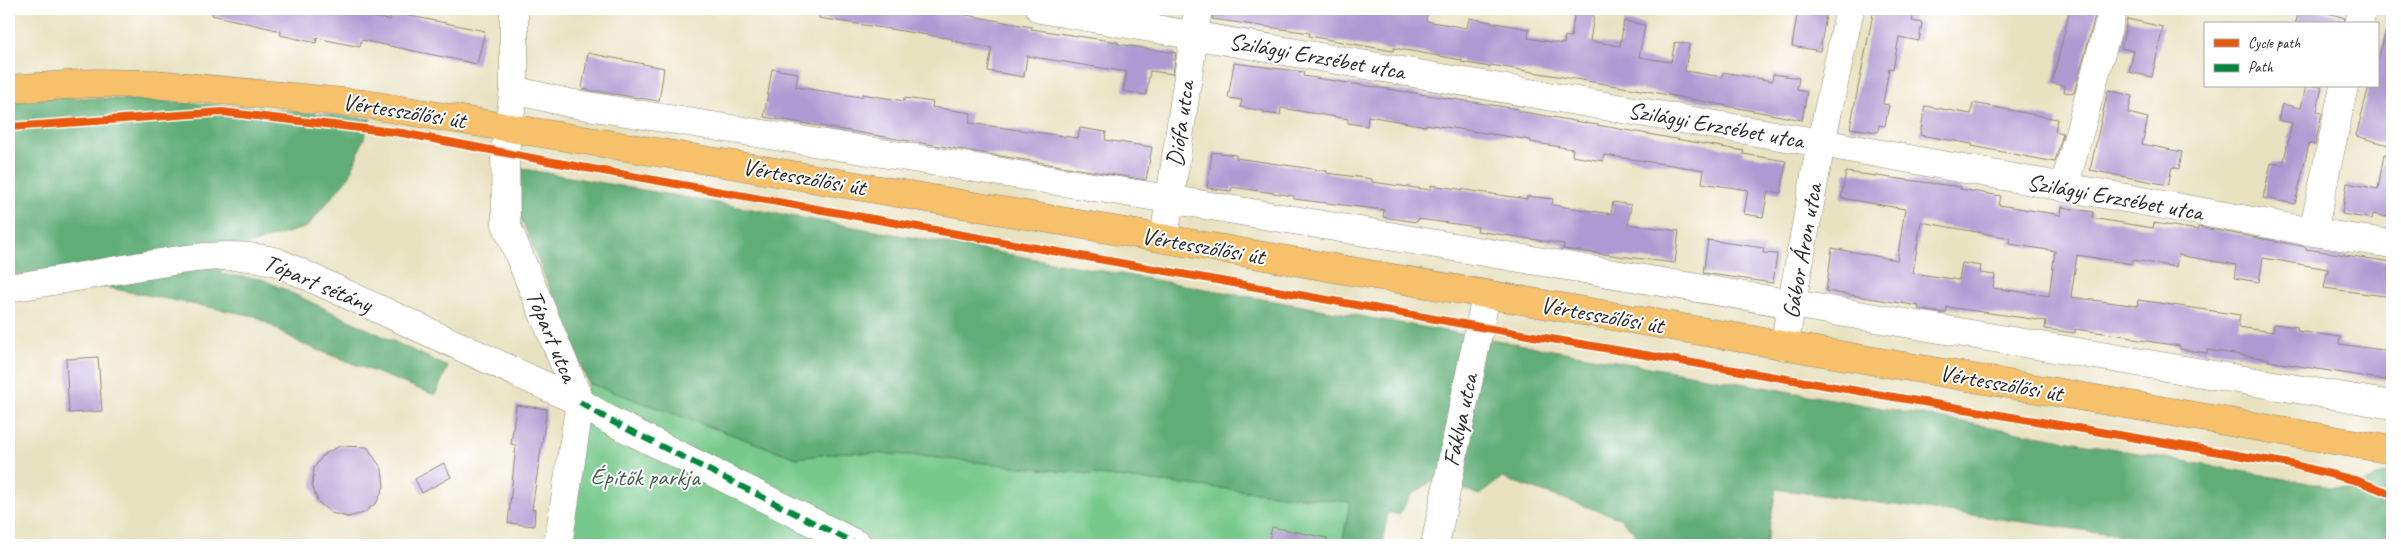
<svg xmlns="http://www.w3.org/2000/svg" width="2401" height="554" font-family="Caveat,sans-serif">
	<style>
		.green { fill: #77c98b; stroke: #517a5b }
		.forest { fill: #61ad77; stroke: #466c51 }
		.building { fill: #ad9ad2; fill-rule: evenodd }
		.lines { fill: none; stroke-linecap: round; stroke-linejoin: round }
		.minor-casing { stroke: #8a8676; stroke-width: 29 }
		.major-casing { stroke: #8a8676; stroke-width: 29 }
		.minor { stroke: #fff; stroke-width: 28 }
		.major { stroke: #f6c16b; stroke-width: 28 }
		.quiet { stroke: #00873e; stroke-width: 6; stroke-dasharray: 12 6; stroke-linecap: butt }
		.cycleway-casing { stroke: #fff; stroke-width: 11 }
		.cycleway { stroke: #e8590c; stroke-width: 8 }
		.labels { text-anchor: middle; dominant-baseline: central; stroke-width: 4; stroke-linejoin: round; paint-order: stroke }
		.street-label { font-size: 24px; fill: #2b2b2b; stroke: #fff }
		.park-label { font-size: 24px; fill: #46624d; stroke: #fff }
	</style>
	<rect width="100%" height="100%" fill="#fff"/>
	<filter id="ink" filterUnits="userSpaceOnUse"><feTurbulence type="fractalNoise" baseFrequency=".02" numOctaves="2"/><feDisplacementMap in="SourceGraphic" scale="10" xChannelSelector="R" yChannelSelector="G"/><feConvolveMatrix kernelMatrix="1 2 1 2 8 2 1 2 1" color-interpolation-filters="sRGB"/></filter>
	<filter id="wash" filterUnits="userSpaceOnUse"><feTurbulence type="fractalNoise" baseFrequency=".0096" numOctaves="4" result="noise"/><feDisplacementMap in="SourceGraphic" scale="20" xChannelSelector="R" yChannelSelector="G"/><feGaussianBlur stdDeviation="1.12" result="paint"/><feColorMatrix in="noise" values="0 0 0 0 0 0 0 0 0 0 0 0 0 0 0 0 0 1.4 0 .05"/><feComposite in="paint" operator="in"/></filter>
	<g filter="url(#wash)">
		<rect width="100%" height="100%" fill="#e9e2c1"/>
		<!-- green -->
		<path class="green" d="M588,383L797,458L844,452L910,455L1350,502L1342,545H566Z"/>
		<!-- forest -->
		<path class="forest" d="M46,97C155,98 263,107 371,119L350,175L307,227L246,245L219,274L262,279L448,367L435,395L302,344L255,316L31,273L9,277V99Z
			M518,168L2348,490L2392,470V545H2195L1776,489L1766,545H1643L1644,543L1620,518L1502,478L1479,495L1436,479L1411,495L1399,515L1388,512L1382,545H1342L1350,502L910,455L844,452L797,458L588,383L517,208Z"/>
		<g id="blocks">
			<!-- building -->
			<path class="building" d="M213,9H335L390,20L391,12L485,31L477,64L361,40L360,47L317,38L316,43L280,35L281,31L212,15Z
				M820,9H933L1032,27L1031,29L1118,42V44L1176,53L1173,74L1150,71L1146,95L1123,91L1127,72L1027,56L1024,77L988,71L992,48L952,41L953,39L819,18Z
				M1213,9H1339L1365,13L1366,9H1428L1426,21L1467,28L1469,18L1529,29L1528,38L1564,44L1565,36L1571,37L1575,9H1595L1590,41L1620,46L1624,21L1645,25L1639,57L1671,62L1675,42L1689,44L1685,71L1722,77L1723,72L1772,81L1773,74L1799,78L1797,90L1807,92L1802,120L1647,91L1491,65L1490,67L1461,62L1462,60L1394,48L1393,51L1359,45L1309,36L1310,33L1212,19Z
				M1798,9H1827L1820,51L1792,46Z
				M1874,9H1915L1912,21L1922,23L1919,41L1899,37L1893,69L1889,68L1883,104L1889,105L1885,126L1879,125L1878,132L1850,128Z
				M2070,9H2097L2074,93L2064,92L2065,86L2052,83Z
				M2300,9H2315L2345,18L2344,24H2295Z
				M2127,19L2163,27L2152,77L2129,72L2134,51L2121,48Z
				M2388,25L2392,26V146L2356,136L2369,86H2377V62Z
				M588,53L664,68L659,101L582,89Z
				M1234,63L1304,72L1303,76L1518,109V111L1744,151L1743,154L1786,161L1781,193L1768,191L1763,217L1744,214L1748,190L1702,183L1704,170L1604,155L1603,161L1572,156L1573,149L1530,142L1531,140L1426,124V126L1368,116L1367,126L1348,123V119L1281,108L1280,115L1264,113V111L1240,107L1242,100L1228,98Z
				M772,69L798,73L796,87L862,97V94L904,101V98L933,102L932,107L971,113L969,123L1078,138L1080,128L1106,132L1105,140L1152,147L1146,180L764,117Z
				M2306,86H2322L2317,112L2322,113L2315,145L2309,144L2295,204L2263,198L2271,163L2283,165L2292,123L2278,120L2282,104L2301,108Z
				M2108,90L2132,96L2128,113L2148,118L2142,144L2182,152L2179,169L2172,167L2168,185L2090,170Z
				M1973,103L2057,119L2055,131L2063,133L2055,162L1972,146V144L1920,135L1925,106L1971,114Z
				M1212,152L1236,155V158L1327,171V173L1372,179V182L1431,190V185L1527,199V196L1553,199L1552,205L1611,214L1613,202L1631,205L1628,224L1679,231L1675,263L1563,249L1564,244L1477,231L1478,227L1418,219L1417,222L1383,217L1384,210L1294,199V196L1232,187L1231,191L1207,188Z
				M2384,154L2392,155V218L2373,214L2372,219L2342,214L2347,183L2378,189Z
				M1846,172L1961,187L1960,189L2001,196L1999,205L2061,215L2062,207L2093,212L2092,218L2153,228L2154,223L2198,230V227L2306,247V249L2392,262V297L2324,288L2328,269L2263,258L2259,282L2234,278L2236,265L2178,255L2176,267L2133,260L2132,264L2077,255L2071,297L2137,306L2138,300L2159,303L2240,315L2238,327L2273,332L2274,324L2298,327L2297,331L2340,337L2339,344L2390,351L2386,380L2268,361L2269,359L2207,350V353L2180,349V346L2133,339V337L2075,329V333L2045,329L2046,321L1947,307L1946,313L1928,311L1918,309L1919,306L1826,291L1832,248L1897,260L1905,209L1841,198ZM1921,222L2010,238L2009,244L2055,251L2049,296L1993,288L1995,275L1980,273L1981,266L1962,263L1959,280L1913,273Z
				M1708,240L1764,248L1763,253L1777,254L1773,283L1703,273Z
				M98,357L102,411L69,413L66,359Z
				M516,405L547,409L532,509L535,510L534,526L508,523L516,445L511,444Z
				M340,446L367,447L382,469L384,486L377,502L364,513L348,517L331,513L318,502L312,485L314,468L324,454Z
				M444,463L451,477L422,493L415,479Z
				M1272,527L1327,538L1326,545H1268Z"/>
		</g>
	</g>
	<g filter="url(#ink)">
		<use href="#blocks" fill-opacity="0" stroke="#8a8676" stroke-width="1"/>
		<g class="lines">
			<defs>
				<path id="minor" d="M514,9V90L505,151L506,224L580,402L558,545
					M1040,9L1821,143L2313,232L2392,244
					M2359,24L2363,9
					M514,90L569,103L1169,199L2392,405
					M2064,188L2113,9
					M2313,232L2344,86
					M1164,239L1198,9
					M9,288C49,282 89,275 130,268C177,260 230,249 277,262L580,402L609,420L858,545
					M1784,346L1821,143L1850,9
					M1435,545L1486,295"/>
				<path id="major" d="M9,89L94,83L155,84L365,104L735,165L2392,450"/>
			</defs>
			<!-- minor casing -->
			<use href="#minor" class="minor-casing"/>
			<!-- major casing -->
			<use href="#major" class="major-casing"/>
			<!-- minor -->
			<use href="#minor" class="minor"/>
			<!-- major -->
			<use href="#major" class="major"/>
			<!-- quiet -->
			<path class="quiet" d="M580,402L609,420L858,545"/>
			<defs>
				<path id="cycleway" d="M9,127L222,112L402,133L553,162L1480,327L2290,464L2358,481L2392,494"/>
			</defs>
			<!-- cycleway casing -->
			<use href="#cycleway" class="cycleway-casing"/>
			<!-- cycleway -->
			<use href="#cycleway" class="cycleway"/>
		</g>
	</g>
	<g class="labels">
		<!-- street labels -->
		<g class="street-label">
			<text transform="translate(1317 56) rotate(10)">Szilágyi Erzsébet utca</text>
			<text transform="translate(404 111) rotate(9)">Vértesszőlősi út</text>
			<text transform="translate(1180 124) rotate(-82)">Diófa utca</text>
			<text transform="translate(1716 125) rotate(10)">Szilágyi Erzsébet utca</text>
			<text transform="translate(804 177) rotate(10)">Vértesszőlősi út</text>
			<text transform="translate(2115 197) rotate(10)">Szilágyi Erzsébet utca</text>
			<text transform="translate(1203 246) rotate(10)">Vértesszőlősi út</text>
			<text transform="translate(1802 251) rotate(-80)">Gábor Áron utca</text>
			<text transform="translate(318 283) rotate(23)">Tópart sétány</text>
			<text transform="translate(1602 315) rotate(10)">Vértesszőlősi út</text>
			<text transform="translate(552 336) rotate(67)">Tópart utca</text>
			<text transform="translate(2001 383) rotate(10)">Vértesszőlősi út</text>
			<text transform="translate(1460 420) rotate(-78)">Fáklya utca</text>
		</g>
		<!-- park labels -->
		<g class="park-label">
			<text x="645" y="477">Építők parkja</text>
		</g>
	</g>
	<!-- margin -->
	<rect width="2401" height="554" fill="none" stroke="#fff" stroke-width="30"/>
	<!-- legend -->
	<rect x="2204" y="22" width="175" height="65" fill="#ffffff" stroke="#aaaaaa"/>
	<rect x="2214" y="39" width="25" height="8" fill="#e8590c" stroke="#aaaaaa"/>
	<text x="2248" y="48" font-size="15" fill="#2b2b2b">Cycle path</text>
	<rect x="2214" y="64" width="25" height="8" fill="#00873e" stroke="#aaaaaa"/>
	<text x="2248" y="72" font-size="15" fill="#2b2b2b">Path</text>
</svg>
